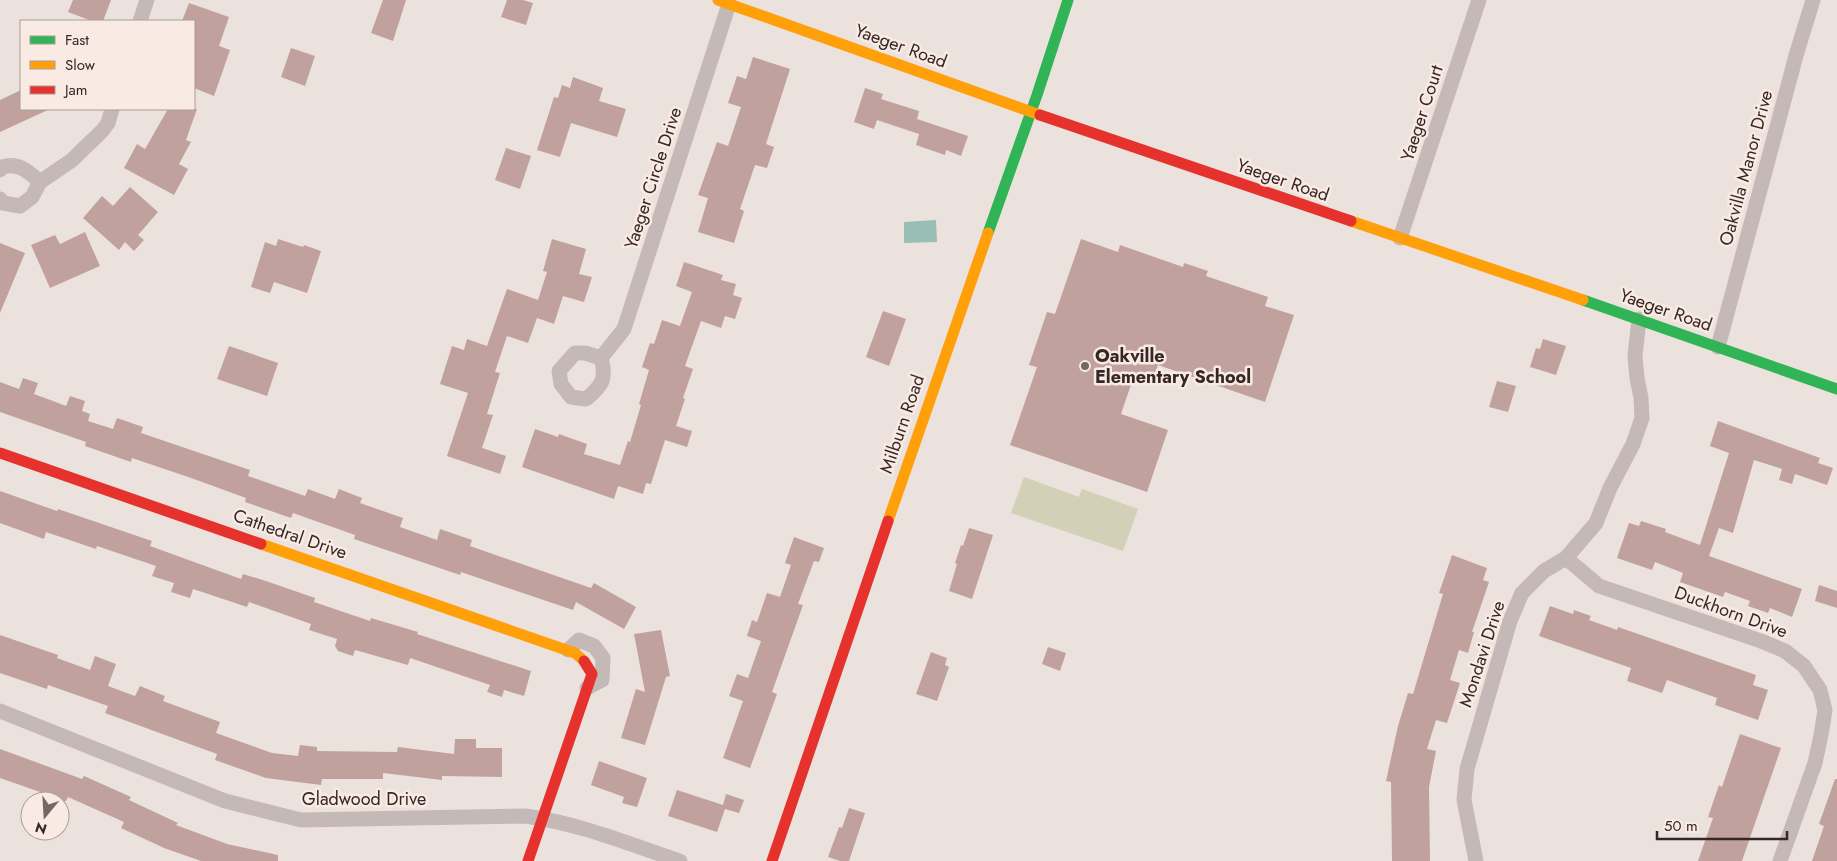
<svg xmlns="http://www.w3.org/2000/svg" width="1837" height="861" font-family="Jost,sans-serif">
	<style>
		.green { fill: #d2d0b6 }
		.water { fill: #99beb5 }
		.building { fill: #c0a19e }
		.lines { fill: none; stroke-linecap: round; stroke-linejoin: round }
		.street { stroke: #c4b9b7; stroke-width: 15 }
		.fast { stroke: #30b455; stroke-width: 11 }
		.slow { stroke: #ff9f0a; stroke-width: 11 }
		.jam { stroke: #e5322d; stroke-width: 11 }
		.poi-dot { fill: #746865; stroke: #f9eae3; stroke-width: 2 }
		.labels { text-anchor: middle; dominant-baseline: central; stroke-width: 5; stroke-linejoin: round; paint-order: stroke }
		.street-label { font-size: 18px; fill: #342725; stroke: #f9eae3 }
		.poi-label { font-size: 18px; font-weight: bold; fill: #342725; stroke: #f9eae3; text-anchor: start }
	</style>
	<rect width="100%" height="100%" fill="#ece2dd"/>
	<!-- green -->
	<path class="green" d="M1024,477L1079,497L1082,489L1138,509L1123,551L1011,513Z"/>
	<!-- water -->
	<path class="water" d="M936,220L937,242L904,243V222Z"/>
	<!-- building -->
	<path class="building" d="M73,0H111L103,21H92L68,12Z
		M383,0H406L393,41L371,33Z
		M507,0H523L533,3L526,25L501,17Z
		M189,3L229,17L219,46L230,50L214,96L194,88V21H182Z
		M291,48L315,56L305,86L281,77Z
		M753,57L790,69L766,144L774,147L767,168L755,165L740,209L744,211L734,243L698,232L708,198L698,195L717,142L728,146L741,107L728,103L737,76L746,79Z
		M573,77L603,88L599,101L626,109L617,137L571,123L560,157L537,150L554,97L558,98L562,85L570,88Z
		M865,88L883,94L881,99L919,111L917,119L968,136L961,156L946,150L945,155L916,145L919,134L877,120L874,129L854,122Z
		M21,90V109H50L0,132V100Z
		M168,109H197L186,140L191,142L179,164L188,169L174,195L124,168L137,144L145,149Z
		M506,148L531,156L520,189L495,180Z
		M130,187L158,212L138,235L144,240L134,251L125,242L119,250L83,218L102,196L113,206Z
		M85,232L100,266L50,288L31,245L55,235L60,244Z
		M278,239L303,247L304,245L321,251L307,293L274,282L270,293L251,287L265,242L276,246Z
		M552,239L586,249L579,274L592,277L584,302L563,296L554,324L537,318L528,343L507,336L495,372L500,373L487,414L493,415L482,448L506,456L500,474L447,456L468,393L440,384L452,346L464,350L467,339L487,346L507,289L538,300L547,272L543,271Z
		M1081,239L1118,252L1120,245L1183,267L1184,263L1208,271L1206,276L1268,297L1265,306L1294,315L1265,402L1158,365L1153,380L1135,373L1121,414L1168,430L1147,492L1010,445L1037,367L1029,365L1047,312L1055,314Z
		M0,243L25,253L0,313Z
		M684,262L723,275L721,280L736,284L733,295L742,298L735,319L725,316L721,328L701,321L685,366L693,369L683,398L685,399L676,426L692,431L687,447L665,440L651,484L646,483L643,494L618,486L614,499L522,467L535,429L558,437L559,434L587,444L584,454L620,465L628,441L630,442L641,405L639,404L649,370L642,367L650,343L654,344L662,320L680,326L692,292L676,286Z
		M883,311L906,319L889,366L866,357Z
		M1543,339L1566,346L1556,375L1530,367L1536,348L1540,349Z
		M229,346L278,363L267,396L217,379Z
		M23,378L38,383L34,394L53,401L66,406L70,396L85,401L82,411L90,414L88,421L113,429L117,418L143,427L141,433L250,470L248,476L305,496L308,489L335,499L339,489L362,498L360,503L403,518L400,527L437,540L440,529L472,540L470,546L591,588L594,583L636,607L624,629L576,602L573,610L461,572L460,575L354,539L355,535L293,513L291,518L245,502L246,498L194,479L132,458L131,462L85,446L86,442L0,412V382L19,389Z
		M1497,381L1516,386L1508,412L1489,407Z
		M1718,421L1820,458L1818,463L1833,468L1827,485L1795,474L1792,484L1779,480L1782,469L1754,460L1733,533L1719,528L1709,556L1802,589L1792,617L1770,608L1768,613L1748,606L1750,601L1725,592L1723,597L1680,582L1683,573L1655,562L1652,570L1617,558L1629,523L1639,526L1641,521L1666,529L1665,532L1700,545L1729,453L1710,446Z
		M0,491L57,511L58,509L152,541L150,546L241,579L243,574L266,581L315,598L314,602L370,621L371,618L418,632L417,634L531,671L524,696L504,690L502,697L487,692L490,685L410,658L408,665L355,650L353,656L338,651L335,646L337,639L309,630L311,624L249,602L247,607L193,589L190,598L171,592L174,583L152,576L156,566L97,546L96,549L46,532L44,539L0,523Z
		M969,528L993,535L972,599L949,591L957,564L955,563L961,545L963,546Z
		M794,537L824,548L819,562L814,561L798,604L803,605L772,692L777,694L750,768L723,758L743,701L729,696L737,674L748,678L761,641L747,636L752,620L757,622L767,593L780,597L791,565L785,563Z
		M1452,555L1487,568L1483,580L1489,582L1472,632H1474L1468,653L1459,650L1450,680L1460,683L1447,723L1436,720L1427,749L1436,751L1429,787L1430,861H1392L1391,782L1386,781L1398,726L1408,693L1413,694L1443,594L1439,593Z
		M1819,585L1837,591V608L1815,601Z
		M1550,606L1573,614L1574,610L1591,616L1589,620L1617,630L1618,627L1756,675L1753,685L1768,690L1758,720L1715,705L1717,698L1667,680L1662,693L1627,681L1631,668L1539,636Z
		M661,630L670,676L666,677L645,745L621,738L636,689L645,692L634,634Z
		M0,635L58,655L57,658L90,670L95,656L116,664L108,686L135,696L140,686L165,696L163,701L220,722L216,733L272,753L298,756L300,745L317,747V751L397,752L398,747L454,754L455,739H476V748H502V777L442,776V780L383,773V779H322L321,785L266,778L215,760L217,754L105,713L108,706L48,685L47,689L0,673Z
		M1048,647L1066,653L1060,671L1042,664Z
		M931,652L947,658L945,665L949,667L937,701L916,694Z
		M1740,734L1781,748L1742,861H1698L1713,818L1708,817L1719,785L1722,787Z
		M0,749L82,779L84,776L131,797L129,800L178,823L176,825L227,844L278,855V861H201L164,848L121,828L124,822L68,797L66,801H40L43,793L0,778Z
		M599,761L647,778L637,807L622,803L624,797L591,785Z
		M1835,779H1837V861H1812L1824,826L1819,824Z
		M677,790L723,805L726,794L744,800L739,813L725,809L717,832L668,816Z
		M849,808L865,813L849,861H840L828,857L839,827L842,828Z"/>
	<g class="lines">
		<!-- street -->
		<path class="street" d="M140,21L147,0
			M0,170L2,167C18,162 28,171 40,182
			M0,199L3,203L20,206L32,197L40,182L72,160L103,130L108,123L112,109
			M1400,238L1479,0
			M1718,347L1797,52L1813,0
			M601,358L585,353H575L559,371L561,384L571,397L586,399C602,386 607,379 601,358L624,329L729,4
			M1566,558L1599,586L1761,641L1785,651L1804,666L1820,690L1825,710L1821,735L1815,763L1780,861
			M568,650L579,640L594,646L603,658L602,680L587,688
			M0,711L225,801L301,820L525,816C578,823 629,844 680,861
			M1476,861L1464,800L1467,769L1510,621L1522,593L1544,571L1566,558L1596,523L1610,488L1633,444L1642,418L1641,398L1637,378L1635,356L1639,319"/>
		<!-- fast -->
		<path class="fast" d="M988,233L1037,95L1068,0
			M1583,300L1837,389"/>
		<!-- slow -->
		<path class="slow" d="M718,0L1040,115
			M1351,221L1583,300
			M888,521L988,233
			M261,544L575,653L584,661"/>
		<!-- jam -->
		<path class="jam" d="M1040,115L1351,221
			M0,453L261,544
			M528,861L592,674L584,661
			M772,861L888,521"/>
	</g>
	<!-- markers -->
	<circle class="poi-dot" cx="1085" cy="366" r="5"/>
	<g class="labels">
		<!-- street labels -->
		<g class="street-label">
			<text transform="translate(901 46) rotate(20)">Yaeger Road</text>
			<text transform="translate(1422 113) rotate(-72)">Yaeger Court</text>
			<text transform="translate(1746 168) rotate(-75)">Oakvilla Manor Drive</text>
			<text transform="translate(653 178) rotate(-72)">Yaeger Circle Drive</text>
			<text transform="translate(1283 180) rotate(19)">Yaeger Road</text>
			<text transform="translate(1666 310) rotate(19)">Yaeger Road</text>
			<text transform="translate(902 424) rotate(-71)">Milburn Road</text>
			<text transform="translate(290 534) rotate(19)">Cathedral Drive</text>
			<text transform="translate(1731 612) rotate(20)">Duckhorn Drive</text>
			<text transform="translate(1482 654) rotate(-72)">Mondavi Drive</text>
			<text x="364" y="799">Gladwood Drive</text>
		</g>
		<!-- poi labels -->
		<g class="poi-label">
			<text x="1095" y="356">Oakville<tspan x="1095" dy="21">Elementary School</tspan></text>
		</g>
	</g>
	<!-- legend -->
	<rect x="20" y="20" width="175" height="90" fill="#f9eae3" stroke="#aa9c97"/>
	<rect x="30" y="36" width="25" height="8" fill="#30b455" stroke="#aa9c97"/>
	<text x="65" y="45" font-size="15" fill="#342725">Fast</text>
	<rect x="30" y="61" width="25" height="8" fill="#ff9f0a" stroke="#aa9c97"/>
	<text x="65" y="70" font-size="15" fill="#342725">Slow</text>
	<rect x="30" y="86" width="25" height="8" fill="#e5322d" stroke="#aa9c97"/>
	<text x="65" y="95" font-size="15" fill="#342725">Jam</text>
	<!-- north arrow -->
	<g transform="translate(45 816) rotate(198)"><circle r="24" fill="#f9eae3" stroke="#aa9c97"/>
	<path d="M0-4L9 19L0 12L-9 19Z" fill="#746865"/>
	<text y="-8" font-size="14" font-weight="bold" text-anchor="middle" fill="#342725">N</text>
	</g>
	<!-- scale -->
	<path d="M1657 831v8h130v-8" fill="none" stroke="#342725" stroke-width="2.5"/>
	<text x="1664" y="831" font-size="15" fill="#342725" stroke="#f9eae3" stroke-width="4" paint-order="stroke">50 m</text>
</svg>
